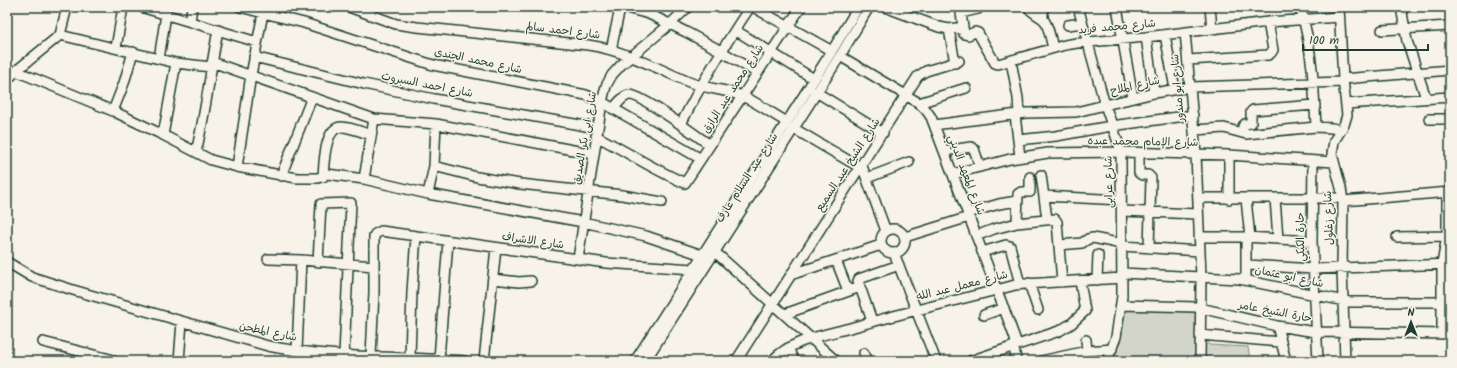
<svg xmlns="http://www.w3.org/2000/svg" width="1457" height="368" font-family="Kalam,'Playpen Sans Arabic',sans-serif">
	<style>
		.green { fill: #d3d5ca; stroke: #79897f }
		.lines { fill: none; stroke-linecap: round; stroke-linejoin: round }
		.minor-casing { stroke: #1f3d34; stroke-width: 12 }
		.minor { stroke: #f7f3e8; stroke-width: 9 }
		.labels { text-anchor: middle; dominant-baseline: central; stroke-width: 3; stroke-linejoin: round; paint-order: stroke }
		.street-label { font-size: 11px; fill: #1f3d34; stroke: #f7f3e8 }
	</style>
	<rect width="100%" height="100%" fill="#f7f3e8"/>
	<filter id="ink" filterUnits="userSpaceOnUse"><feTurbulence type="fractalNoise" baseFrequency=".025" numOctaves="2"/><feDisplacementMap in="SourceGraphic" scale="8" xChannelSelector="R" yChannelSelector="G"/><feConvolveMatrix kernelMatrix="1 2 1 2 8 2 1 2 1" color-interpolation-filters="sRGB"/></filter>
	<g filter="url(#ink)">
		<!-- green -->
		<path class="green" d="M1125,310L1196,312L1209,345L1248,347L1250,361H1112L1121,337Z"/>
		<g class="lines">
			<defs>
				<path id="minor" d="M141,7L257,42
					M240,7L304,23L433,65L586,95L602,102L701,159
					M349,7L396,24L417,27L588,45C624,50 656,68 689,82C706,89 725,89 742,96C757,102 772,114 787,122
					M753,7L832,51
					M885,7L939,27L949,29L963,27
					M979,7L978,9L961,13L964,34L968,35L975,32L978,33L995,63L998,64L1065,45L1077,43L1146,37L1268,22L1339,17
					M1028,7C1032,13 1037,14 1043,19C1048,23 1051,41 1053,48
					M1043,7V19
					M1078,7L1105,105L1120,148L1121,156L1122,296L1116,337L1107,361
					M1117,7L1133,98
					M1210,7L1212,29
					M1300,7C1312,46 1314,87 1316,127
					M1339,7L1343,79L1347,115L1344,125L1334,141L1332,154L1341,188L1343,201L1342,269L1345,361
					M1401,7L1407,41L1426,98
					M190,21L192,7
					M1068,25L1082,23
					M949,29L955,63
					M735,30L814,79
					M1382,30L1450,26
					M1185,32L1196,154L1201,277L1200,361
					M60,35L176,63L211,67
					M1165,35L1175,89
					M1146,37L1154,93
					M116,48L123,7
					M611,50L619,13L623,8H626L649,14L686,32L721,51L757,73
					M840,56L919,103L926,110L931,117L1009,322L1017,344
					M254,57L364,84L434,99L597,128
					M159,59L166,14
					M1188,60L1268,55L1271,53L1273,50L1268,22
					M1011,61L1018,98L1019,114
					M212,62L374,119L436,124L594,154
					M16,71L113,111L163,135L211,160L237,167L297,178H318L327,174L364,179L428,194L583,222L646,236L702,255
					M1343,79L1450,70
					M7,80L16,71L60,35L67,7
					M816,92L883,133
					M919,103L966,88
					M1346,104L1450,97
					M613,109C617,104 623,96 629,95C640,93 698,137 710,145
					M113,111L124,83L133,52
					M1015,115L1020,157
					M1429,119H1450
					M681,124C702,82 724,46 750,7
					M934,125L1026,113L1076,112L1154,93L1190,87L1343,82
					M793,128L861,168
					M1194,130L1224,128L1246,134L1316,127L1332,128L1341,130
					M1243,133V126L1245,124L1251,123V112L1253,110L1315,105
					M163,135L176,63
					M596,136C626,151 654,170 685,183L801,7
					M1018,140L1056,136L1111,126L1193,115
					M944,151L971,147L974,149L980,167
					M196,152C206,112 210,71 218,30
					M1139,153V173L1142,175H1148L1151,178L1149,248
					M1229,155V199
					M1313,161L1312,241L1318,361
					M434,166L477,177L520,184L622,195L662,202
					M862,166L886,231
					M237,167L251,75L263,13
					M953,174L1010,159L1048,153L1121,152L1229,155L1334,162
					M1041,175L1047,219
					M281,176L312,97
					M323,177C324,165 324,128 341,127C350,127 362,132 371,135
					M867,178L909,162
					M364,179L374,119
					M428,194L434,166L436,124
					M1044,196L1121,200
					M1198,198H1342
					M1275,198L1278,239
					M1246,199L1250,238
					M1343,201L1450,192
					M1122,211L1198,214
					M968,213L999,204L1017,201
					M1017,223L1018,194L1021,192H1030V177
					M881 241a12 12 0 1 1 24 0a12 12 0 1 1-24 0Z
					M976,236L994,229L1017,223L1055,219L1057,222L1062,282
					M905,237L969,217
					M1199,237H1246L1312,241
					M1246,237V280
					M1397,237L1447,236
					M1059,245L1082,243L1088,239L1093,238L1122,244
					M1122,246L1200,251
					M715,252L836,361
					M982,252L1006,245L1010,246L1020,284
					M894,253L936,361
					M268,259L301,260L374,266
					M578,259L602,102L606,86L612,75L621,65L669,25L688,7
					M836,260L848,291
					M7,262L32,277L73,290L268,346C333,359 400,356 465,361
					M318,262L321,204L351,203L344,355
					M1247,265L1313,269L1450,264
					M1122,273L1239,279L1349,302H1435L1450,304
					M793,274L881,245
					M493,279L519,282L531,281
					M1097,280L1098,255
					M1029,283L1038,310
					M1121,305L1196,307L1277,326L1316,332L1450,334
					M785,314L860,287
					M984,315L1004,308
					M872,321L858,281L859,279L899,265
					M1277,326L1286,361
					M1442,334V264L1447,236V192
					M1200,335L1281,342
					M1086,340L1087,351
					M43,342L110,359L113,361
					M1014,345L1016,361
					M788,348L794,361
					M297,351L301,260
					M864,353L868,361
					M371,356L374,292V237L375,234L381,231L606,263L693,269
					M410,357L412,292L416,236
					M439,359L448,241
					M179,361L182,322
					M484,361L496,248
					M635,361L832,51L858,7
					M645,361L840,56L869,7
					M736,361L918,76L926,71L959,61
					M772,361C791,340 824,335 850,328C904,312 960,300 1015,285L1025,284L1122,278
					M970,361L1059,331L1071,324L1085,311L1080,281
					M1041,361L1087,351L1112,349"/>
			</defs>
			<!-- minor casing -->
			<use href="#minor" class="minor-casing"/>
			<!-- minor -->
			<use href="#minor" class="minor"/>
		</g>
	</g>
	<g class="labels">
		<!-- street labels -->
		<g class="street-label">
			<text transform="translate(1117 27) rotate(-5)">شارع محمد فريد</text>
			<text transform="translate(563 31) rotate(7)">شارع احمد سالم</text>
			<text transform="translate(478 61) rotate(12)">شارع محمد الجندى</text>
			<text transform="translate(427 85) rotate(11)">شارع احمد السبروت</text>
			<text transform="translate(1135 86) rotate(-13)">شارع الملاح</text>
			<text transform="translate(1178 88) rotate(-95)">شارع ابو مندور</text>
			<text transform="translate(733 89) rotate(-57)">شارع محمد عبد الرازق</text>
			<text transform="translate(585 138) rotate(-80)">شارع ابى بكر الصديق</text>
			<text transform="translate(1143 142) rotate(1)">شارع الإمام محمد عبده</text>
			<text transform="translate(848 165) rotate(-57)">شارع الشيخ عبد السميع</text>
			<text transform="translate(966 175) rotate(69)">شارع المعهد الديني</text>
			<text transform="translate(747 178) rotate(-57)">شارع عبد السلام عارف</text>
			<text transform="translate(1109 182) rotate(-91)">شارع عرابى</text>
			<text transform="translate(1329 218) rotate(-92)">شارع زغلول</text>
			<text transform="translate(1301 237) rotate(-91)">حارة الكيكي</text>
			<text transform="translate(533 241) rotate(8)">شارع الاشراف</text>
			<text transform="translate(1289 277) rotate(12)">شارع ابو عثمان</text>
			<text transform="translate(962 286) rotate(-14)">شارع معمل عبد الله</text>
			<text transform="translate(1275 312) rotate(11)">حارة الشيخ عامر</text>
			<text transform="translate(268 332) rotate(12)">شارع المطحن</text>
		</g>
	</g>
	<!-- margin -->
	<rect width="1457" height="368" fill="none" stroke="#f7f3e8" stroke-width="24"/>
	<rect x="12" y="12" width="1433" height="344" fill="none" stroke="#1f3d34" stroke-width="1.5" filter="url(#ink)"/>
	<!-- north arrow -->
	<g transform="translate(1411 322)" stroke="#f7f3e8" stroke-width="3" paint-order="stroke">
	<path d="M0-3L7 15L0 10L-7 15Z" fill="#1f3d34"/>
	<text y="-6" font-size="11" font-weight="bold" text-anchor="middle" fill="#1f3d34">N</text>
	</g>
	<!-- scale -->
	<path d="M1303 44v6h125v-6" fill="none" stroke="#1f3d34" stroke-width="2"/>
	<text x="1309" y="44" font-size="12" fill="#1f3d34" stroke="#f7f3e8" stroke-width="3" paint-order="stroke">100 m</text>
</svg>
